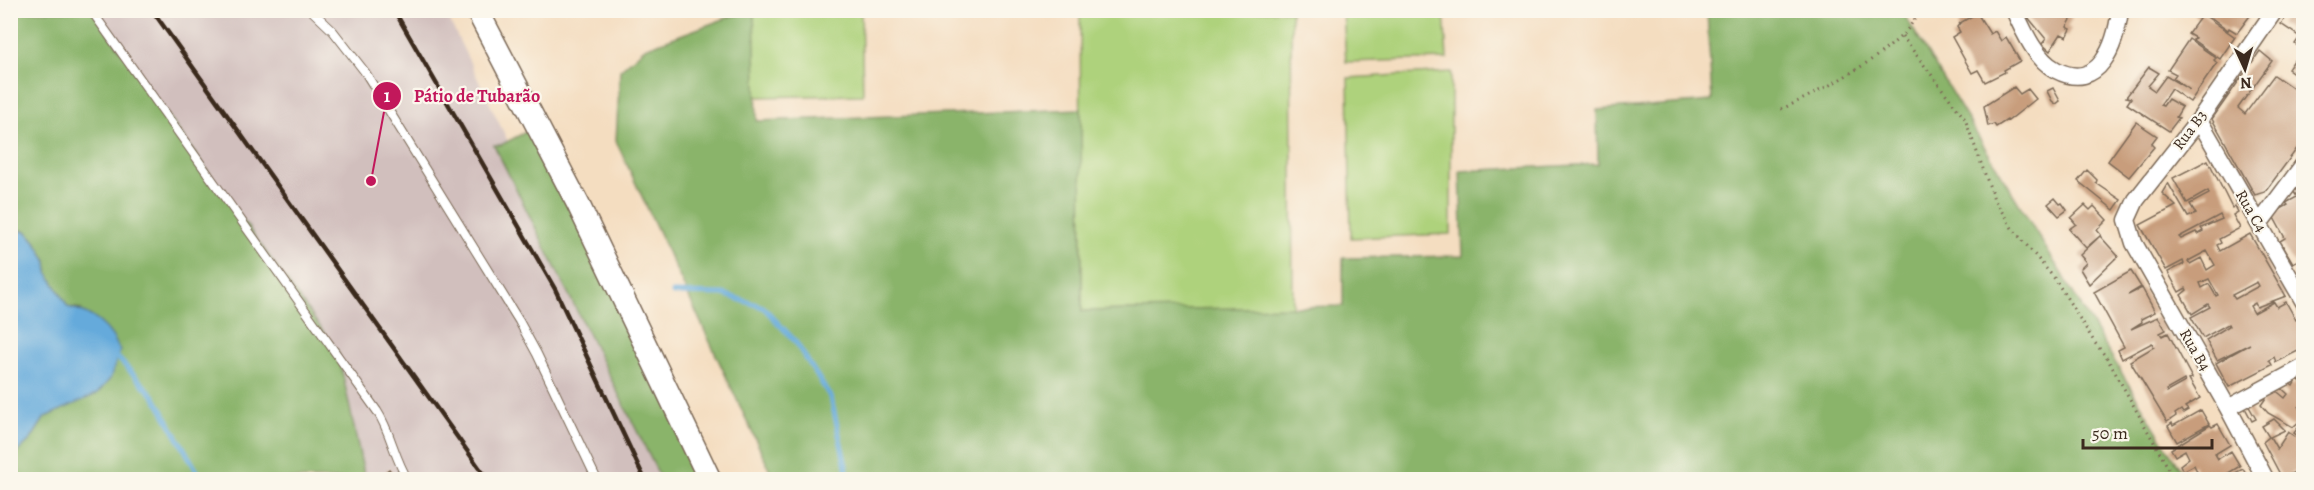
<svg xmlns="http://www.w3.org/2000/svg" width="2314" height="490" font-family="Alegreya,serif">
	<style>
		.industrial { fill: #d1bfbd }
		.green { fill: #aed27b; stroke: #747e4c; stroke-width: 1.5 }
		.forest { fill: #8ab46b; stroke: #626f44; stroke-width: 1.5 }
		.water { fill: #65aadb; stroke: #506a7c; stroke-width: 1.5 }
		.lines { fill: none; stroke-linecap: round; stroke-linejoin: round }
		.stream { stroke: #65aadb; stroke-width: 5 }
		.building { fill: #c89d7c; fill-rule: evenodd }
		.lane-casing { stroke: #7c6957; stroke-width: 10 }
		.street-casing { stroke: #7c6957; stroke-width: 19 }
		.secondary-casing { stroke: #7c6957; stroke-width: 25 }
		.path { stroke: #7c6957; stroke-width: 3; stroke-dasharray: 1.5 4.5; stroke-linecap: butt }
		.lane { stroke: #fff; stroke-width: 8 }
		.street { stroke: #fff; stroke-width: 16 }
		.secondary { stroke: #fff; stroke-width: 22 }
		.rail { stroke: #3b2a1e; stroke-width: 4.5 }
		.labels { text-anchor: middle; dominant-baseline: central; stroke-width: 4.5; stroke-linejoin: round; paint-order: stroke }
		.street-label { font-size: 16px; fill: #3b2a1e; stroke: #fbf7ec }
		.leader { fill: none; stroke: #c2185b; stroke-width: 2 }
		.callout-dot { fill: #c2185b; stroke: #fbf7ec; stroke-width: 2 }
		.mark-label { font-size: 18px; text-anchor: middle; font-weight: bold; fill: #fff }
		.callout-label { font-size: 18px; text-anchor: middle; font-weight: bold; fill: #c2185b; stroke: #fbf7ec; stroke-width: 4.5; stroke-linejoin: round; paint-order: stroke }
	</style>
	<rect width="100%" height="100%" fill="#fbf7ec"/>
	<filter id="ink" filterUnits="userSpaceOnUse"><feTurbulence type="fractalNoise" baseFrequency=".0167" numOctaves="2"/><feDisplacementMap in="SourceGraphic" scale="12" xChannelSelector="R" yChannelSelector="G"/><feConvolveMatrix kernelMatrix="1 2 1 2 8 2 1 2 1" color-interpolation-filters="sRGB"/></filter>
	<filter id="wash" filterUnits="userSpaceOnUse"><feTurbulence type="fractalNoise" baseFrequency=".008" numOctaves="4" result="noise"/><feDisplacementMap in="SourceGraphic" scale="24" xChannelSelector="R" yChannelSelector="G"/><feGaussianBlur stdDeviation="1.35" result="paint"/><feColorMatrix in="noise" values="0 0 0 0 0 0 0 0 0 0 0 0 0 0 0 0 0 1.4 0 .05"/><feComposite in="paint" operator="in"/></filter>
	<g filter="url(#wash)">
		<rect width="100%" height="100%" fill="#f4ddc0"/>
		<!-- industrial -->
		<path class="industrial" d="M92,11H445L671,479H365L338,352Z"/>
		<!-- green -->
		<path class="green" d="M754,11H861L863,95L755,97Z
			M1080,11H1291L1293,308L1082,311Z
			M1343,11H1444L1447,59L1346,62Z
			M1451,72V234L1351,238L1348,78Z"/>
		<!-- forest -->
		<path class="forest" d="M10,11H92L338,352L365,479H11V458L31,439L45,417L97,393L81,309L68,307L48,273L47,261L37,244L26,231L11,228Z
			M754,11L757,121L1081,109L1082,311L1343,306V258L1463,256L1460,171L1598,164L1597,110L1712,101L1707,11H1902L2186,479H774L616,141L620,70L645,48L732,16Z
			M537,126L705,479H661L494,145H501Z"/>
		<!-- water -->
		<path class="water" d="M11,228L18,231H26L37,244L47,262L48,273L68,307C92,312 111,328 120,351L110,379L97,394L45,417L31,439L11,458L12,341Z"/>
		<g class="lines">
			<!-- stream -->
			<path class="stream" d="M673,293L723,294L763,307L795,341L831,398L849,480
				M114,354L154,396L202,480"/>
		</g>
		<g id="blocks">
			<!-- building -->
			<path class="building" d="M2022,10H2061L2072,18L2067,27L2071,29L2067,37L2061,34L2050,51L2042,44L2046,39Z
				M2197,10L2235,37L2220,59L2193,40L2195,38L2188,34L2199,19L2194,15Z
				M2201,10H2249L2252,13L2237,33L2229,28L2228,30Z
				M2291,10H2304V80L2288,69L2302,49L2295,44L2300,37L2281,24Z
				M1977,13L1990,34L1995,31L2001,41L2006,37L2020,61L2004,70L2005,72L1985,82L1978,70L1972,73L1952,37L1960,32L1957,27L1960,23Z
				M2189,39L2216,58L2214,60L2217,63L2190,102L2171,89L2160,105L2163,106L2168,99L2182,107L2176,117L2179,118L2169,131L2127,104L2131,98L2126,97L2149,67L2159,73L2148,86L2155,91L2166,76L2190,90L2173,78L2176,74L2168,70Z
				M2260,51L2272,61L2238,108L2245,114L2274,75L2304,96V139L2265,192L2255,195L2212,119Z
				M2014,87L2020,94L2028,89L2036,99L2008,121L2007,120L1996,127L1994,124L1988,126L1984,106Z
				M2053,88L2060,101L2056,104L2052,101L2047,91Z
				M2136,122L2157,136L2151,144L2154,147L2129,177L2108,161Z
				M2208,160L2232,208L2235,206L2238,212L2233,215L2240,228L2219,239L2221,243L2217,245L2220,251L2250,234L2286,296L2257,307L2255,303L2250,306L2254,313L2274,302L2277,307L2286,302L2296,320L2299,318L2304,326V348L2276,362L2274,357L2269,360L2272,365L2229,387L2216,363L2250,344L2217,360L2206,340L2229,326L2228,324L2203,338L2191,317L2210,307L2208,304L2192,314L2181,295L2187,290L2186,288L2179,292L2168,272L2184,264L2183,261L2166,270L2140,225L2176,206L2162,193L2168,183L2188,217L2196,214L2190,204L2209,194L2208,191L2187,203L2173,178ZM2220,215L2222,219L2201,228L2203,231L2198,234L2196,232L2181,239L2179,237ZM2207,251L2215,265L2207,270L2201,258L2190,264L2188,261ZM2209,279L2218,295L2216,296L2209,284L2202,288L2200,283ZM2257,282L2259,286L2235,299L2232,295Z
				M2087,170L2097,180L2096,183L2121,200L2114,210L2078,181Z
				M2304,175V195H2301L2304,201V257L2293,263L2280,241L2285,238L2272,214L2288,205L2286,203L2297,197L2291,187Z
				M2055,198L2060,204L2062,203L2067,210L2059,216L2048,204Z
				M2085,205L2090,210L2094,206L2107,220L2097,230L2101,235L2086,248L2069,229L2076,224L2071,218Z
				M2100,236L2118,256L2089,284L2080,269L2086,263L2085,261L2080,255Z
				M2131,271L2141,287L2128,295L2142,288L2155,312L2141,319L2142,322L2131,329L2158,317L2166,330L2160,333L2162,336L2168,333L2192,378L2189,379L2200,398L2185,407L2188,410L2183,413L2181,410L2175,414L2176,416L2167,422L2130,361L2154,347L2152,343L2122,359L2118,350L2124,347L2094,292ZM2184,380L2185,382L2167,392L2166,390Z
				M2297,379L2304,383V404L2299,407L2304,411V440L2294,433L2303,421L2301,420L2293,427L2268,413L2261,405L2273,388L2285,398L2288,394L2278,385L2286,381L2293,386Z
				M2247,403L2256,419L2252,421L2243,404Z
				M2201,410L2209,424L2177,442L2168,426L2172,423L2173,426Z
				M2274,419L2285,430L2270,437L2277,449L2288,432L2304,443V468L2282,478L2263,442L2269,437L2262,426Z
				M2218,424L2230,445L2215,454L2218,459L2231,451L2240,466L2217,480H2201L2194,465L2183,471L2180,465L2189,458L2185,450L2175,456L2171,449L2210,425L2212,427Z
				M389,469L397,480H375Z
				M2243,469L2249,480H2223L2229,476Z"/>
		</g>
	</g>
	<g filter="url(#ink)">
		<use href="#blocks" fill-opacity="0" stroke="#7c6957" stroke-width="1.5"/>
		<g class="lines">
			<defs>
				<path id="lane" d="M91,10L377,411C391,432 394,458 408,480
					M311,10L333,31L365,72L519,321L537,354L597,480"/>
				<path id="street" d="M2014,10C2023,30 2036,60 2056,70C2100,93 2116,43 2120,10
					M2199,120L2304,302
					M2259,224L2304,164
					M2228,408L2304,367
					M2266,480L2228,408L2134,243L2127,220L2136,200L2199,120L2275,10"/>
				<path id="secondary" d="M477,10L578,204L710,480"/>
			</defs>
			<!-- lane casing -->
			<use href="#lane" class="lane-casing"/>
			<!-- street casing -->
			<use href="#street" class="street-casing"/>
			<!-- secondary casing -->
			<use href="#secondary" class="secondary-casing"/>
			<!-- path -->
			<path class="path" d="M1902,36L1965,119L1994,199L2012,228L2055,279L2095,343L2107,358L2175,480
				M1781,109C1813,96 1895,52 1912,23C1915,20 1916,15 1918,10"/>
			<!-- lane -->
			<use href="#lane" class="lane"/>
			<!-- street -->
			<use href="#street" class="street"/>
			<!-- secondary -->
			<use href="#secondary" class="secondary"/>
			<!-- rail -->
			<path class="rail" d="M152,10L488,480
				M394,10L555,289L645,480"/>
		</g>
	</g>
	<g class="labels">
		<!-- street labels -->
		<g class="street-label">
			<text transform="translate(2190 130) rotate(-53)">Rua B3</text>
			<text transform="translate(2251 211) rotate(60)">Rua C4</text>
			<text transform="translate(2195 350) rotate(60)">Rua B4</text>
		</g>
	</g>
	<!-- callouts -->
	<path class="leader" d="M371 181L387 96"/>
	<g class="callout-dot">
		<circle cx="371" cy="181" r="6"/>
		<circle cx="387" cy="96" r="15"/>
	</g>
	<g class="mark-label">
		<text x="387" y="102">1</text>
	</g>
	<g class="callout-label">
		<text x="477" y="102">Pátio de Tubarão</text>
	</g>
	<!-- margin -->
	<rect width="2314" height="490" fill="none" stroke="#fbf7ec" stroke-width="36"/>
	<!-- north arrow -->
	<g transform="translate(2245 69) rotate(176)" stroke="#fbf7ec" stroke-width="4.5" paint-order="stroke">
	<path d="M0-4.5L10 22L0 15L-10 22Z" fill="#3b2a1e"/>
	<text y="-9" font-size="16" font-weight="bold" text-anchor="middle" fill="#3b2a1e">N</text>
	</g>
	<!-- scale -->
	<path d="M2083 439v9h129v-9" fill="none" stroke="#3b2a1e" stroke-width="3"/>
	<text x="2092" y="439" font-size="18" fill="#3b2a1e" stroke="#fbf7ec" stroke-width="4.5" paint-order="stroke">50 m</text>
</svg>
